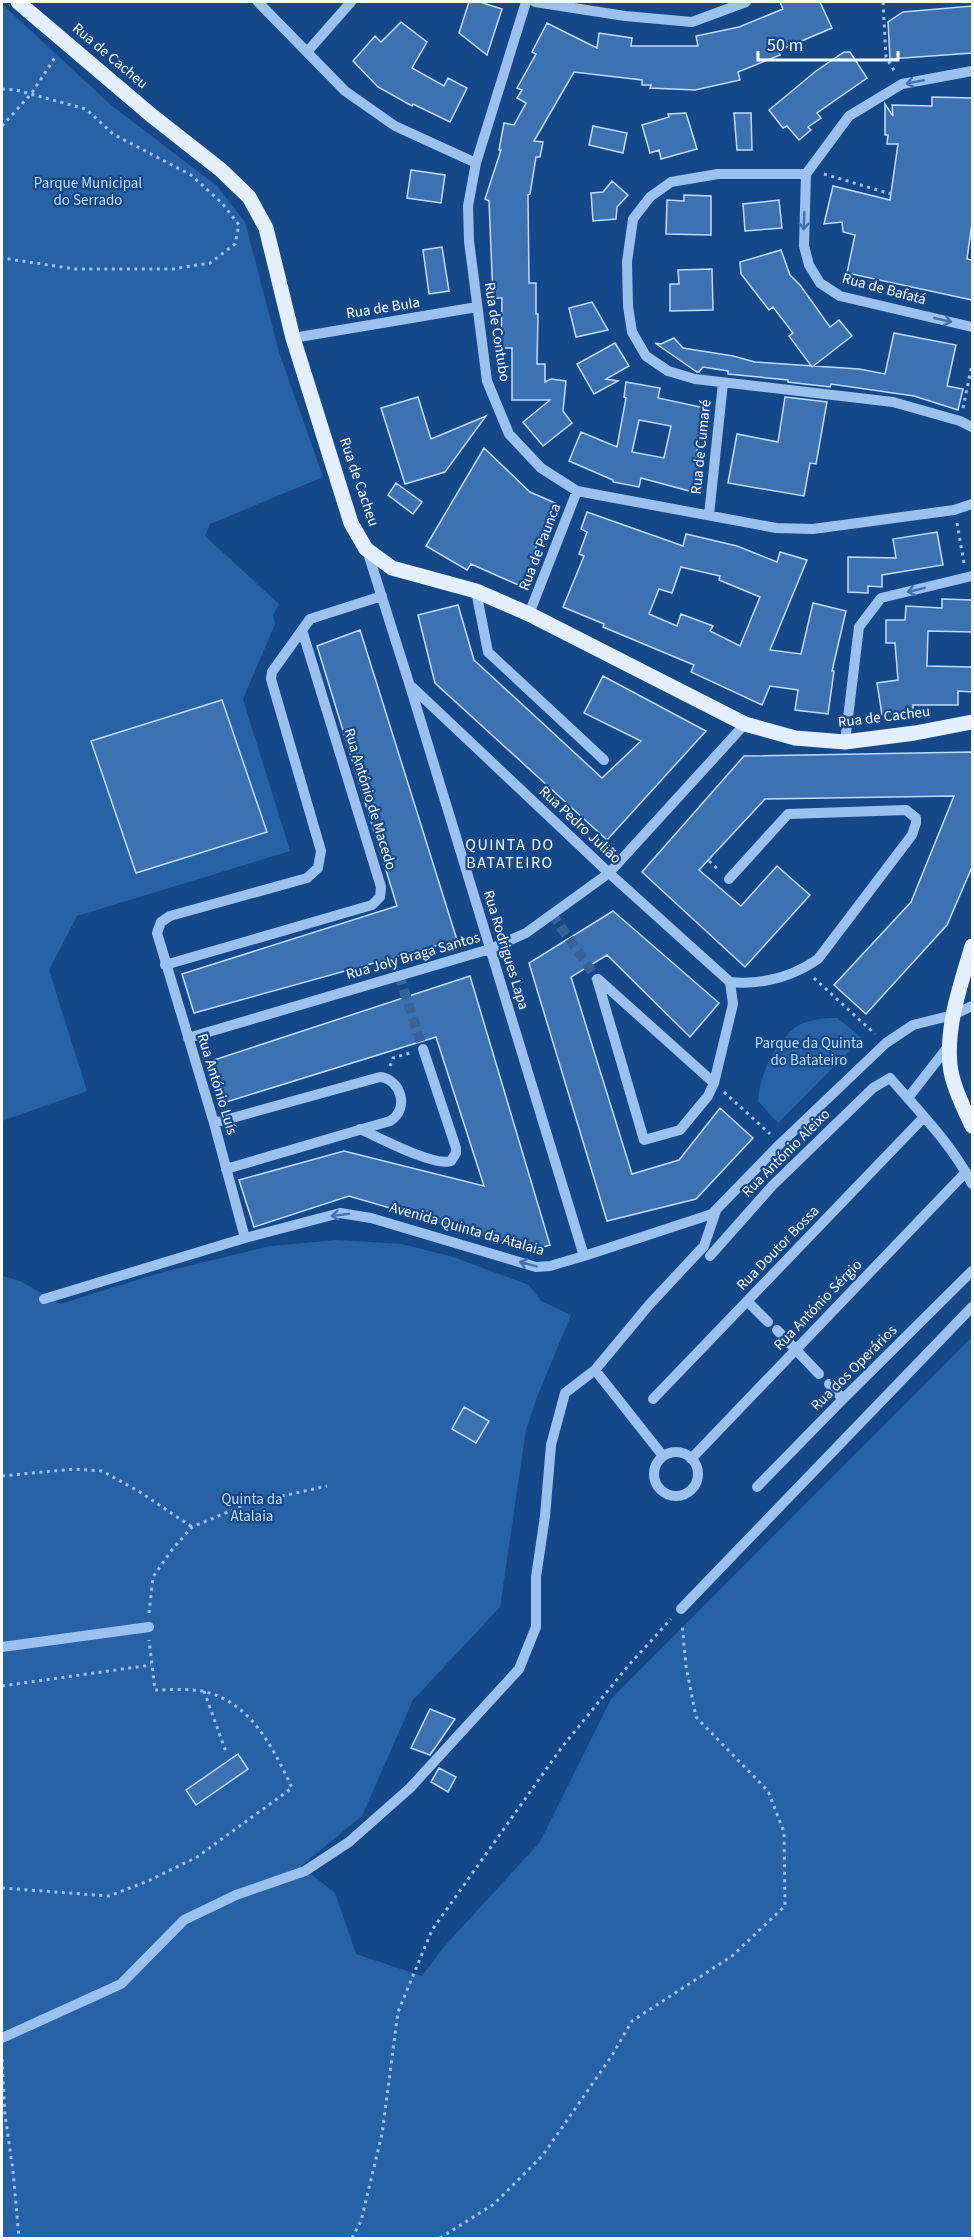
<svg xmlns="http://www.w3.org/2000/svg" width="974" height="2240" font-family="'Source Sans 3',sans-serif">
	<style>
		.green { fill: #2762a7 }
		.building { fill: #3d72b2; stroke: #c1dcfb; stroke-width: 1.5; fill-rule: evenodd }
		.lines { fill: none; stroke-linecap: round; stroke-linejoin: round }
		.minor-tunnel { stroke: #38639a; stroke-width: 10; stroke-dasharray: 10 5; stroke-linecap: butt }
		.path { stroke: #9bc1ef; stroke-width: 3; stroke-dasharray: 3 4.5; stroke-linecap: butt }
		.minor { stroke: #9bc1ef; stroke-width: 10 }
		.major { stroke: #e3eeff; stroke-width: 15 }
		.oneway { stroke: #4472ac }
		.labels { text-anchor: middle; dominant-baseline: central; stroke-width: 4.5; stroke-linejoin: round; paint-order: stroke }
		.street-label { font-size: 15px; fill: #fff; stroke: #154888 }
		.park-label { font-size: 15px; fill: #c1dcfb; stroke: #154888 }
		.neighbourhood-label { font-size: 16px; letter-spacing: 1.5px; fill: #fff; stroke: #154888 }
	</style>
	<rect width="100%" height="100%" fill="#154888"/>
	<!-- green -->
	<path class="green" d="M2,4L112,106L217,186L245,222L279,352L323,477L210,524L205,536L279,604L273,615L275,624L243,699L290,851L77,916L49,970L87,1091L2,1121Z
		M837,1018L862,1038L778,1123L758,1101C759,1077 775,1042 796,1027C808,1019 823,1018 837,1018Z
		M337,1240L401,1244L453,1257L529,1285L541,1301L571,1315L537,1397L526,1430L500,1607L413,1700L362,1816L301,1866L335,1893L356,1954L422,1976L443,1948L540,1842L611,1699L972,1337V2238H2V1276L20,1281L60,1304L163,1272L271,1246Z"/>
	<!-- building -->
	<path class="building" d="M469,2H480L502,9L487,55L459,33Z
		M780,2H820L832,28L778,51L780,55L738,72L740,80L695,90L650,88L651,85H642V80L574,72L534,141L543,142L540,157H536L530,194L528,195L529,283H536V314H538L537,364H545V382L551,379L566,381L563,411L572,423L543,446L523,422L550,400H512V348H501L502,298H493L489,201L485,199L501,150H499L504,123L514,125L526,103L517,98L522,90L517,88L536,54L532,52L547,23L597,48L599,33L632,38L631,46H698L696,36L739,27L783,9Z
		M972,6V53L890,59L888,22L903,12Z
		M401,22L427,42L412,68L444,86L448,78L467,88L450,122L413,104L412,106L378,87L353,61L375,36L381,42Z
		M844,52H850L867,78L817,113L821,118L808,127L811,130L799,140L787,126L783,128L769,110L816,71Z
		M932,97L972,98V223L967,259L972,260V300L847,273L855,235L843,232L842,222L824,224L833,186L890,200L898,144H887L888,135H885V104L893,116L892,105L932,106Z
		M686,113L697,149L661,159L659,150L650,153L642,125L669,117L668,114Z
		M734,113H751L752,150H737Z
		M593,126L627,133L623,153L589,145Z
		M411,170L445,175L441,203L407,198Z
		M612,181L628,195L617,207L616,219L593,221L591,193L603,192Z
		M684,195L711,196V235L666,234L667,200L684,201Z
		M779,200L782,228L745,231L743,204Z
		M442,247L449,291L429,294L423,250Z
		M781,250L790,275L800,285L830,327L839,320L852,336L812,367L789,336L793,333L773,307L769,310L741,274L740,262Z
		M712,269L713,310L670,311V284H679L678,270Z
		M592,302L608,330L576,337L569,308Z
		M894,333L956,345L947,386L963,389L958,410L914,396L831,384L830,387L788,382V380L728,374V371L703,367L699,372H697L655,343L661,344L674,338L683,348L733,356L755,362L859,369L885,374Z
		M615,343L629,366L606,379L618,381L594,394L577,364Z
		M626,382L660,388L658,398L705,408L696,457L702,458L693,492L641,478L639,487L613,482V480L569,461L581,432L617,447L626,398L624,397ZM639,420L671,426L664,458L632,452Z
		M418,397L431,439L486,416L445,472L405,484L381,408Z
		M785,397L827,402L816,464L810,463L804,496L728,483L737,434L778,442Z
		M484,448L530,492L555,503L531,559L537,561L525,588L471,564L467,570L426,546Z
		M396,483L422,502L413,514L388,495Z
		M587,512L683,546L686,534L737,546L777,562L780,552L807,560L770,650L801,654L813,603L846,611L832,671H834L828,714L795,710L798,690L770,686L762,705L691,672L694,665L603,627L604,624L563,607L584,556L579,554L587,532L581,529ZM681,567L720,576L719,580L760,597L740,646L710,631L713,626L681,614L677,626L649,614L659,589L672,593Z
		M937,532L943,565L882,575V587L868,586V593L848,592V557L896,558L893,539Z
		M942,599L972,600V632L928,631L927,666L972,667V692L958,691V705H913V710L882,715L877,683L898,680L895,643H886V620H905L906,606L942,608Z
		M458,605L474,660L602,778L641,741L584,713L603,676L706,731L607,840L435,683L418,615Z
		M360,630L457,940L194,1013L182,974L397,906L317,646Z
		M222,700L267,832L136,873L91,741Z
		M972,752V867L947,925L866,1014L834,985L911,902L954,796L765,799L699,870L741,906L777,866L810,895L745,967L642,872L744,756Z
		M613,911L719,1003L690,1037L607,955L571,977L632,1174L679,1160L720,1108L753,1138L696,1199L607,1221L529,963Z
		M470,976L550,1245L534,1250L349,1196L254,1227L239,1180L344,1151L484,1186L436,1037L223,1103L211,1061Z
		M464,1407L489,1421L476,1443L452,1429Z
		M430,1709L455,1719L430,1755L411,1748Z
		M238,1754L248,1769L196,1805L186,1790Z
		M439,1768L456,1777L448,1792L431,1782Z"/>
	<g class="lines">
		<!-- minor-tunnel -->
		<path class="minor-tunnel" d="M552,914L597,979
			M399,975L423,1049"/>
		<!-- path -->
		<path class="path" d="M883,2L886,57L895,72
			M2,89L16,90L86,109L113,134L191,175L222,203L239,225L235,244L210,263L173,269H75L2,258
			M2,126L31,94L56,56
			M824,174L891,194
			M963,408L972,364
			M957,523L964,563
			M709,861L719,870
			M814,978L875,1034
			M390,1066L393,1058L410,1053
			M724,1092L770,1134
			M2,1476L74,1469L102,1471L140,1492L192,1527
			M149,1613L153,1577L171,1551L192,1527L247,1504L327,1486
			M2,1686L151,1665
			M204,1691L226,1752
			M2,1888L109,1896L148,1881L197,1857L292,1788C274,1749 251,1703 206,1692C190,1688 171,1690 155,1690L149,1640
			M2,2059L5,2115L13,2171L19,2238
			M352,2238L361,2221L382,2134L398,2012L432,1930L562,1747L628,1666L671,1619
			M440,2238L494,2204L543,2155L611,2057L632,2021L732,1956L785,1906L784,1832L768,1791L696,1717L686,1666L682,1623"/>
		<!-- minor -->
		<path class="minor" d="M258,2L345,91L395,126L476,163
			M526,2L476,163L468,206L469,241L487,381L509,434L541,468L577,491L776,528L813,529L954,510L972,504
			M535,2L625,16L692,22L746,2
			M307,52L351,2
			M972,71L902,84L849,116L806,174L804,246L809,265L820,283L840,296L972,327
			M806,174H718L671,182L650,197L633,219L627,262L628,306L632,332L646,356L668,371L695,379L893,402L960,421L972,427
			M293,338L477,307
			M709,515L723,383
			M367,550L410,686L584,1256
			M476,591L488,652L604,760
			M529,614L577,491
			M412,687L609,873L730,982
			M845,742L859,627L881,598L972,576
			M729,879L788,814L906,810L916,818V823L912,835L818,959C792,977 762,985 730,982
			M165,965L372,905L380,897L381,887L302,630
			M597,979L644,1140L680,1130L708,1096L714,1083L733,1004L730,982
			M598,979L714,1083
			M188,1038L490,949L526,933L609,873L745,724
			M908,1098L950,1044
			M214,1123L380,1077C401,1079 410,1109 390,1121L226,1169
			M360,1129C378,1137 434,1167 451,1161L456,1153V1148L423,1049
			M245,1238L214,1123L157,933L161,922L170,916L307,878L318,868L321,851L271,679L272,672L310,619L382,596
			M710,1256L772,1186L873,1088L890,1078C918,1110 953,1146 972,1184
			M44,1299L245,1238L340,1213L371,1218L536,1267L550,1266L584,1256L712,1214L780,1144L886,1043L913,1025L953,1015L972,1006
			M747,1301L768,1322
			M777,1330L819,1374
			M595,1370L663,1456
			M829,1384L843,1399
			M653,1399L924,1117
			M654 1474a22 22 0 1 1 44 0a22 22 0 1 1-44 0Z
			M691,1459L966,1172
			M757,1487L843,1399L972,1271
			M681,1609L972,1307
			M2,1647L149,1627
			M2,2038L121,1984L184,1920L236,1895L305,1871L349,1842L410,1788L519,1669L536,1627V1577L545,1516L551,1445L565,1393L595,1370L649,1305L704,1246L716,1211"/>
		<!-- major -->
		<path class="major" d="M18,2L151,115L221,170L249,197L266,228L293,338L351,523L366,549L392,568L476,591L529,614L745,724L795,738L845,742L915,733L972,722
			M972,946C961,984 946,1025 950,1065C952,1085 964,1108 972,1126"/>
	</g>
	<!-- one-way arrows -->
	<defs><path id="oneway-shaft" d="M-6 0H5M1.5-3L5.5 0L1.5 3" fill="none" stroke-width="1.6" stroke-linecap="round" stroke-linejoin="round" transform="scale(1.5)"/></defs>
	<g class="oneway">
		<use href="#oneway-shaft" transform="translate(915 82) rotate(169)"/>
		<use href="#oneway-shaft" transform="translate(804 221) rotate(92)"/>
		<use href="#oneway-shaft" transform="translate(943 320) rotate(13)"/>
		<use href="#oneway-shaft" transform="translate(916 590) rotate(166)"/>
		<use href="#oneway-shaft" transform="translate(340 1215) rotate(173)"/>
		<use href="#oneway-shaft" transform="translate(528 1264) rotate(-165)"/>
	</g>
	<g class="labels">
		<!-- street labels -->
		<g class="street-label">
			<text transform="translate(110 56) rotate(40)">Rua de Cacheu</text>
			<text transform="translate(884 289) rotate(15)">Rua de Bafatá</text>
			<text transform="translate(383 308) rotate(-9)">Rua de Bula</text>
			<text transform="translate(497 332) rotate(81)">Rua de Contubo</text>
			<text transform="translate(701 447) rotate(-84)">Rua de Cumaré</text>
			<text transform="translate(359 482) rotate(71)">Rua de Cacheu</text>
			<text transform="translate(540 547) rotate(-69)">Rua de Paunca</text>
			<text transform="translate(884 717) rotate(-7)">Rua de Cacheu</text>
			<text transform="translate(370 799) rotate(73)">Rua António de Macedo</text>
			<text transform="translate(580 825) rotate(43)">Rua Pedro Julião</text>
			<text transform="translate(506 950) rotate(73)">Rua Rodrigues Lapa</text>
			<text transform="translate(413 956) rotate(-16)">Rua Joly Braga Santos</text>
			<text transform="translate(217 1084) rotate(73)">Rua António Luís</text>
			<text transform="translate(786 1153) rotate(-45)">Rua António Aleixo</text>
			<text transform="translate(467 1229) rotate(16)">Avenida Quinta da Atalaia</text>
			<text transform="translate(778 1248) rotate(-46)">Rua Doutor Bossa</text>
			<text transform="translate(818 1305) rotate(-46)">Rua António Sérgio</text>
			<text transform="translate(854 1368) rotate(-45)">Rua dos Operários</text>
		</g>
		<!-- park labels -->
		<g class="park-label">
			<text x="88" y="183">Parque Municipal<tspan x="88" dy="17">do Serrado</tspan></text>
			<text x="809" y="1043">Parque da Quinta<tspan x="809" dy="17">do Batateiro</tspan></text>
			<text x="252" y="1499">Quinta da<tspan x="252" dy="17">Atalaia</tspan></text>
		</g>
		<!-- neighbourhood labels -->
		<g class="neighbourhood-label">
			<text x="510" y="845">QUINTA DO<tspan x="510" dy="18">BATATEIRO</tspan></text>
		</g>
	</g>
	<!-- border -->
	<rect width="974" height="2240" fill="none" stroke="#ffffff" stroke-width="6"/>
	<!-- scale -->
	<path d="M758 51v9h140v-9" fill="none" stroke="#ffffff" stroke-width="3"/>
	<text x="767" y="51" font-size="18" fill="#ffffff" stroke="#154888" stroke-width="4.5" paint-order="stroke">50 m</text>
</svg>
